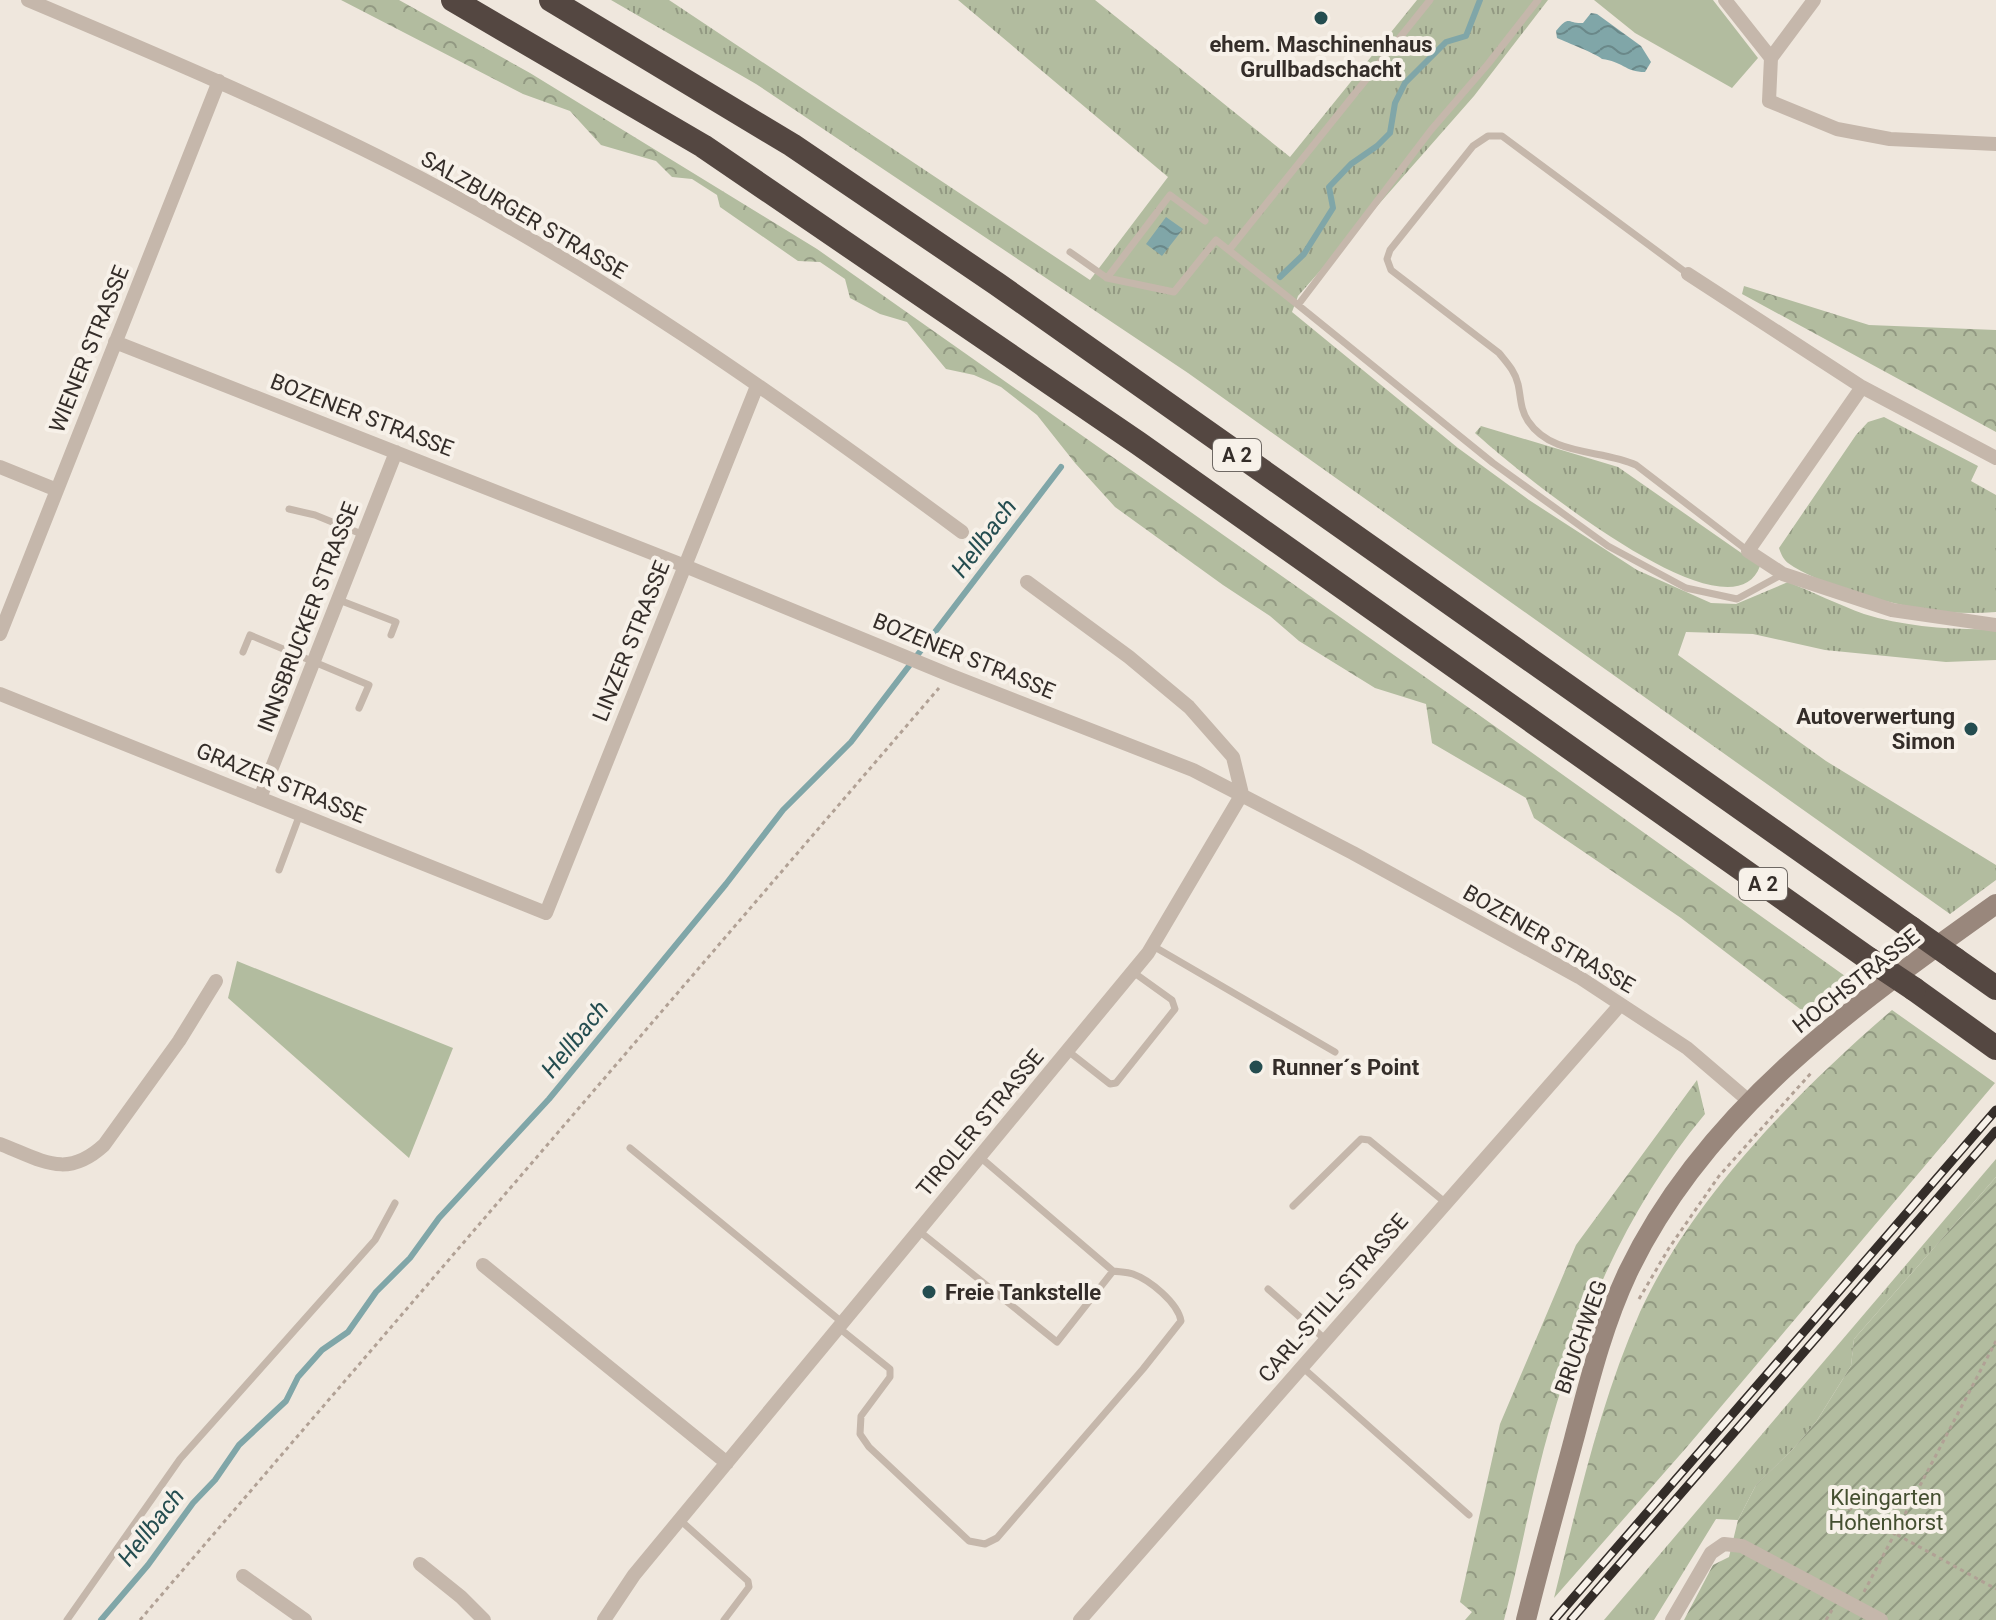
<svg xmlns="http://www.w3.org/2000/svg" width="1996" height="1620" font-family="Roboto,sans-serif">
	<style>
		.grass { fill: url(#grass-tufts) }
		.forest { fill: url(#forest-crowns) }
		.park { fill: #b2bc9f }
		.garden { fill: url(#garden-furrows) }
		.water { fill: url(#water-waves) }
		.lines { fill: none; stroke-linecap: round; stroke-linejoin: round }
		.stream { stroke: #80a6a8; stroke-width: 6 }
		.path { stroke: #b1a195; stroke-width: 3; stroke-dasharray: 4 4; stroke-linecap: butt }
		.lane { stroke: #c5b7ab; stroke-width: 7 }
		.street { stroke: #c5b7ab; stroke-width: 14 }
		.secondary { stroke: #99877c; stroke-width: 20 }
		.highway { stroke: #544741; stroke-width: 24 }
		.rail-casing { stroke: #342d29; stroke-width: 9 }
		.rail { stroke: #f7f1e9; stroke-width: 6; stroke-dasharray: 18; stroke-linecap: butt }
		.highway-bridge { stroke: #544741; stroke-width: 24 }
		.poi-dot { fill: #244d50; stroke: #f7f1e9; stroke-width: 3 }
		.labels { text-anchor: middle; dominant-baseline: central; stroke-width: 8; stroke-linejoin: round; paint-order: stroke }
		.shield { fill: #f7f1e9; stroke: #6e6863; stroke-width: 2 }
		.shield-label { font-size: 20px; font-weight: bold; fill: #342d29 }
		.poi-label { font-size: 22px; font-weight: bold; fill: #342d29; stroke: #f7f1e9; text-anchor: start }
		.street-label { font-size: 22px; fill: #342d29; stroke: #f7f1e9 }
		.park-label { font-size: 22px; fill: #444f30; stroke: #f7f1e9 }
		.water-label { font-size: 24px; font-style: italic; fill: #244d50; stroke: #f7f1e9 }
	</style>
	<defs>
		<pattern id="grass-tufts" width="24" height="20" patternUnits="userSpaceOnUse" patternTransform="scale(2)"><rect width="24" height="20" fill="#b2bc9f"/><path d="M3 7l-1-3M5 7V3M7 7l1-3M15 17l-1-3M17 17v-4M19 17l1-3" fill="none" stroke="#929982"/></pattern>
		<pattern id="forest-crowns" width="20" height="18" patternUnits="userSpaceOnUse" patternTransform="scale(2)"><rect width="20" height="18" fill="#b2bc9f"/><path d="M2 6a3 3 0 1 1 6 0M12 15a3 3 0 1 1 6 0" fill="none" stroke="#929982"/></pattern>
		<pattern id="garden-furrows" width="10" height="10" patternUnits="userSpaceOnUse" patternTransform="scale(2)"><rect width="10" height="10" fill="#b2bc9f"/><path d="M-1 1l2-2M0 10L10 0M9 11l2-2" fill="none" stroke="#929982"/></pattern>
		<pattern id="water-waves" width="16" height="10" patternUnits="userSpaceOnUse" patternTransform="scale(2)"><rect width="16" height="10" fill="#80a6a8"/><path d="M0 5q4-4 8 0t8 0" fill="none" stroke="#6a8889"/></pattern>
	</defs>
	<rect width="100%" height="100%" fill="#efe7dd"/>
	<!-- grass -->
	<path class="grass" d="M611,0H669L1090,280L1168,177L958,0H1095L1290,157L1417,0H1548L1474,96L1298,296L1292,312L1458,448L1529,500L1637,570L1711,603L1736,604L1788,582C1813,592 1839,605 1864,614C1905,627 1954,630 1996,629V660L1946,662L1825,650L1753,634L1686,632L1678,655L1826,761L1996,865V880L1950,914L1188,373L756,84Z
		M1884,417L1978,466L1971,481L1996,495V612C1972,614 1946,613 1922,609C1887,603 1817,584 1788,563C1783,559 1781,554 1779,548L1856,435L1868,422Z
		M1481,426L1618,467L1760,566C1730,649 1507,462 1475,433Z
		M1996,1159V1177L1854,1339L1851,1366L1816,1422L1793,1449L1756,1485L1738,1520L1716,1519L1654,1620H1604Z"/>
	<!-- forest -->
	<path class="forest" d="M341,0H399L530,73L817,249L1472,710L1845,976L1804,1012L1681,918L1534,818L1526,798L1432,743L1426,704L1375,688L1299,641L1270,616L1223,585L1115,507L1075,463L1037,415L1001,387L974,375L946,369L907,322L880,314L850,298L845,279L820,262L798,261L720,207L717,195L692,179L672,177L656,161L601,145L570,111L523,94Z
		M1744,286L1869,325L1996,330V432L1742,294Z
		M1892,1010L1995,1083L1686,1448L1554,1598C1578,1502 1600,1402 1640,1312C1692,1198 1797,1092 1892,1010Z
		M1697,1080L1705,1114C1630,1204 1583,1311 1551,1423C1532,1488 1521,1555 1504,1620H1465L1472,1612L1460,1602L1500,1424L1576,1245Z"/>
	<!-- park -->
	<path class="park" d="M1594,0H1713L1758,58L1732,88L1635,33Z
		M237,961L453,1048L409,1158L228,998Z"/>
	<!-- garden -->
	<path class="garden" d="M1996,1177V1620H1684L1713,1565L1729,1557L1738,1520L1756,1485L1793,1449L1816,1422L1851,1366L1854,1339Z"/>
	<!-- water -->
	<path class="water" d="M1591,13L1597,14L1641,46L1651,62L1645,72C1625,72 1622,61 1602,59C1595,53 1568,43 1557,38L1556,31C1570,14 1567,24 1583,23Z
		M1166,217L1183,229L1162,256L1146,244Z"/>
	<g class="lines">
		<!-- stream -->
		<path class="stream" d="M1280,277L1304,254L1333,208L1329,187L1351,164L1377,146L1390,133L1395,103L1405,83L1446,42L1466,36L1480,0
			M101,1620L148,1565L193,1503L215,1480L239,1445L286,1401L298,1377L322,1350L348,1332L376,1292L410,1258L439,1218L549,1099L726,884L783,810L851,742L1061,467"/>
		<!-- path -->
		<path class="path" d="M1639,1299L1669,1248L1719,1176L1811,1073
			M1834,1500L1996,1589
			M1864,1592L1996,1341
			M140,1620L939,688
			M1826,1620L1832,1610"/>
		<!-- lane -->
		<path class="lane" d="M1229,250L1430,0
			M1070,252L1107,278L1170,195L1205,221
			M1688,274L1502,136H1488L1473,146L1390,250L1387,259L1391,270L1499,353C1507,363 1515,371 1518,384C1521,397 1520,409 1528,421C1552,457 1602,449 1636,465L1748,551
			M1107,278L1174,292L1216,240L1298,305L1431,130L1488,64L1538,0
			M1298,305L1493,463L1608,546L1686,588L1737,599L1783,574
			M289,509L315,515L364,535
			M339,600L396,622L391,635
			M243,652L250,635L369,685L359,708
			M279,870L300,814
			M1153,946L1335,1052
			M1068,1051L1110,1084L1116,1083L1175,1009L1172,1000L1133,972
			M630,1148L843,1323
			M1293,1206L1361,1139L1369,1140L1446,1203
			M919,1231L1057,1342L1113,1271
			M1268,1289L1326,1340
			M839,1328L890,1369V1377L861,1416L860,1434L869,1447L969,1541L985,1544L997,1538L1143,1369L1181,1321C1178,1303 1150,1280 1133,1274C1127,1272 1119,1272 1113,1271L980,1157
			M1302,1367L1469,1515
			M680,1520L748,1581L749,1587L724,1620
			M67,1620L180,1459L375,1240L395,1203"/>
		<!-- street -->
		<path class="street" d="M28,0C151,52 274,104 393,164C593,265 782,399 962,532
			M1725,0L1771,58L1769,101L1837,129L1890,139L1996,144
			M1771,58L1814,0
			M1688,274L1862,387L1996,458
			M115,342L685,566L952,676L1193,770L1353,853L1579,977L1687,1048L1749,1101
			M1862,387L1748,551L1783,574L1892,610L1996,625
			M0,467L57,490
			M0,634L219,81
			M0,694L546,913L757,386
			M260,798L396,452
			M0,1144C42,1160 66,1180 104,1145L179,1041L216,981
			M483,1265L727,1463
			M420,1564L461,1597L484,1620
			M243,1576L305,1620
			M604,1620L634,1575L1148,953L1242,794L1233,757L1189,707L1129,657L1027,582
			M1080,1620L1620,1005
			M1672,1620L1711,1553L1724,1544L1742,1546L1881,1620"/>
		<!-- secondary -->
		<path class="secondary" d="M1526,1620C1541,1559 1558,1499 1574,1439C1589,1382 1603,1325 1628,1272C1705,1111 1854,1005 1996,904"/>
		<!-- highway -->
		<path class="highway" d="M453,0L703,146L1138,443L1869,959
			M551,0L792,145L997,284L1911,928
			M1955,959L1996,988
			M1914,989L1996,1048"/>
		<defs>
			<path id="rail" d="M1554,1620L1996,1110
				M1571,1620L1996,1131"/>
		</defs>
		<!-- rail casing -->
		<use href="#rail" class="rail-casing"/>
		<!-- rail -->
		<use href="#rail" class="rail"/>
		<!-- highway-bridge -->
		<path class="highway-bridge" d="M1911,928L1955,959
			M1869,959L1914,989"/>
	</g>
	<!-- markers -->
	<g class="poi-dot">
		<circle cx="1321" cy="18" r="8"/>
		<circle cx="1971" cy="729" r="8"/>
		<circle cx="1256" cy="1067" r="8"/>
		<circle cx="929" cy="1292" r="8"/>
	</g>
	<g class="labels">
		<!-- shield labels -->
		<g class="shield">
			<rect x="1213" y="439" width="48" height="32" rx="6"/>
			<rect x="1739" y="868" width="48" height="32" rx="6"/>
		</g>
		<g class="shield-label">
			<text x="1237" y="455">A 2</text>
			<text x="1763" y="884">A 2</text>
		</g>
		<!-- poi labels -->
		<g class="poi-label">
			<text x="1321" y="44" text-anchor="middle">ehem. Maschinenhaus<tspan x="1321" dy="25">Grullbadschacht</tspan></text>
			<text x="1955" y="716" text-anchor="end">Autoverwertung<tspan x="1955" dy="25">Simon</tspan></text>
			<text x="1272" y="1067">Runner´s Point</text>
			<text x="945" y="1292">Freie Tankstelle</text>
		</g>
		<!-- street labels -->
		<g class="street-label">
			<text transform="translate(524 215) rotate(30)">SALZBURGER STRASSE</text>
			<text transform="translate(89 349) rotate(-68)">WIENER STRASSE</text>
			<text transform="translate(362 415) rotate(21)">BOZENER STRASSE</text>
			<text transform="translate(308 617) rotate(-69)">INNSBRUCKER STRASSE</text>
			<text transform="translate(631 641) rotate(-68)">LINZER STRASSE</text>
			<text transform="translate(964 656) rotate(22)">BOZENER STRASSE</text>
			<text transform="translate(281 783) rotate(22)">GRAZER STRASSE</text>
			<text transform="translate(1549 939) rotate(30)">BOZENER STRASSE</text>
			<text transform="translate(1856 981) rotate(-38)">HOCHSTRASSE</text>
			<text transform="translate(980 1123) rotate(-50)">TIROLER STRASSE</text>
			<text transform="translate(1333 1298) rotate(-49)">CARL-STILL-STRASSE</text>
			<text transform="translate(1581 1337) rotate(-71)">BRUCHWEG</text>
		</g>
		<!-- park labels -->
		<g class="park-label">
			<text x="1886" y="1497">Kleingarten<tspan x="1886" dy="25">Hohenhorst</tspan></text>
		</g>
		<!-- water labels -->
		<g class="water-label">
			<text transform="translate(984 538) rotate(-53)">Hellbach</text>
			<text transform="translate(575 1039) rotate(-51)">Hellbach</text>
			<text transform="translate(151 1527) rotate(-52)">Hellbach</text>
		</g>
	</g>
</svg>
